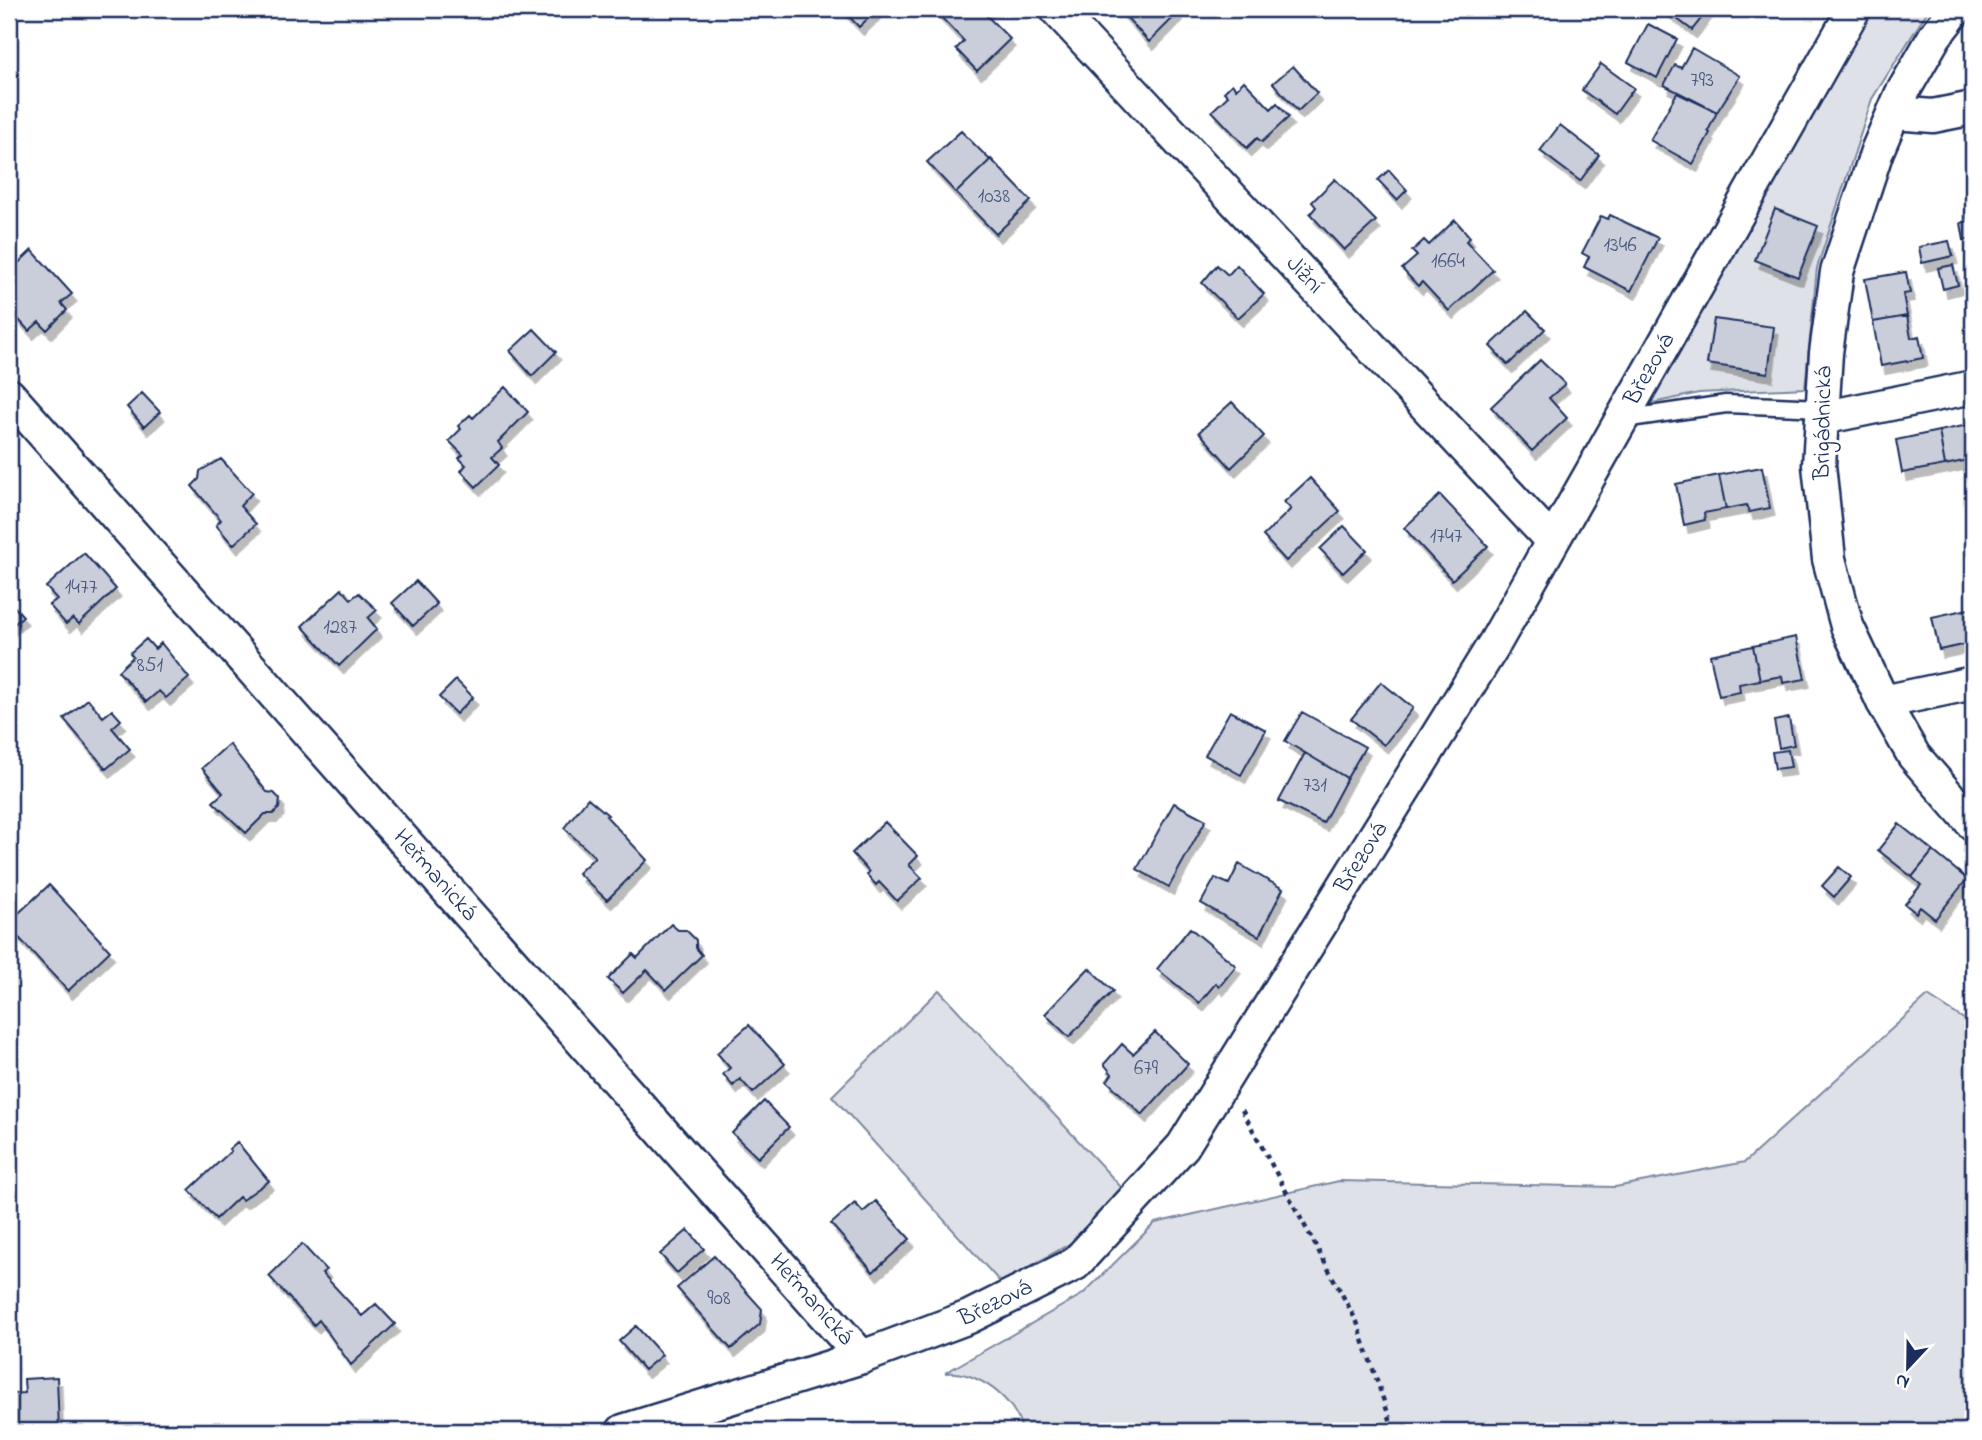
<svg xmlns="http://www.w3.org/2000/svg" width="1982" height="1440" font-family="'Indie Flower',sans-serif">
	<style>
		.green { fill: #dee1e7; stroke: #7c88a2; stroke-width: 2 }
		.building { fill: #caceda; stroke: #1b2f5e; stroke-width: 2; filter: url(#shadow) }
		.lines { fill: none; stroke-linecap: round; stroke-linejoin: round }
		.service-casing { stroke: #1b2f5e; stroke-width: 21 }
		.minor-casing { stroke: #1b2f5e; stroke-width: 37 }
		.path { stroke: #1b2f5e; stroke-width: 4.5; stroke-dasharray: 5 5; stroke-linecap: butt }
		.service { stroke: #fff; stroke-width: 16 }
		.minor { stroke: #fff; stroke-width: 32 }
		.labels { text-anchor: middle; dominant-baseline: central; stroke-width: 6; stroke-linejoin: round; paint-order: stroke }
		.number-label { font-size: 21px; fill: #47577d }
		.street-label { font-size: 24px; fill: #1b2f5e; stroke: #fff }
	</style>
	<defs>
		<filter id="shadow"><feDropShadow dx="4.5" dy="8" stdDeviation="0" flood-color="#0004"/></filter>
	</defs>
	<rect width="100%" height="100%" fill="#fff"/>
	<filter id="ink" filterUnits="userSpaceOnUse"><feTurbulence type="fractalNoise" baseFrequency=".0143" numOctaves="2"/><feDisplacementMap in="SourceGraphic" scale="14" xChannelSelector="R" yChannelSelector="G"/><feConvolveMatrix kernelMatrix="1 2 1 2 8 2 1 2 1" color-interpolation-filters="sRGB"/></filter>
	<g filter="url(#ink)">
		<!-- green -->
		<path class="green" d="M1868,9H1929L1872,99L1817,268L1805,388L1699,393L1648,404Z
			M939,990L1122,1188L1078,1239L1001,1283L832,1096Z
			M1928,996L1973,1025V1431H1022C1017,1400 976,1369 945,1373L1083,1294L1155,1223L1339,1181L1615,1187L1745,1162Z"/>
		<!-- building -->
		<path class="building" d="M842,9H878L859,27Z
			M938,9H988L984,13L1010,39L977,71L956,49L964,41L935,11Z
			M1119,9H1175L1178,13L1149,42Z
			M1664,9H1703L1707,11L1692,30Z
			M1648,24L1677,39L1657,78L1628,62Z
			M1692,48L1740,76L1717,112L1664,85L1675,65L1681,68Z
			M1601,64L1634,88L1615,114L1582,90Z
			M1293,66L1317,93L1298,111L1273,83Z
			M1244,81L1271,109L1277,103L1289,117L1262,142L1257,138L1247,148L1212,111L1228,96L1224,92L1232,84L1236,89Z
			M1677,93L1717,112L1708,131L1710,133L1693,164L1650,140Z
			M1560,125L1599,155L1580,181L1540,151Z
			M961,131L990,160L956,193L927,162Z
			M991,159L1031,201L996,234L956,193Z
			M1389,170L1407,190L1397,200L1378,180Z
			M1335,179L1376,221L1344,250L1310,214L1316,207L1312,202Z
			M1973,208V238L1964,240L1961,223L1968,221L1966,209Z
			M1775,209L1818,226L1798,277L1755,260Z
			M1610,215L1658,238L1631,291L1584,267L1589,257L1582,253L1601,216L1608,219Z
			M1455,220L1470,237L1466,241L1493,270L1449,311L1422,282L1418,286L1402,269L1417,256L1412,251L1424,240L1429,245Z
			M1949,241L1953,256L1922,263L1919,247Z
			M32,250L72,294L61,303L67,310L47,330L39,322L29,331L9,309V272Z
			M1217,265L1228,275L1237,265L1264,294L1238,318L1202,283Z
			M1953,265L1958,285L1943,289L1938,268Z
			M1906,272L1910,293L1903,294L1907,316L1873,322L1865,279Z
			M1527,311L1545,329L1508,365L1490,346Z
			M1907,316L1911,338L1919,336L1923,358L1881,366L1873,322Z
			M1714,319L1774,327L1768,373L1707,364Z
			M534,329L556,352L532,376L510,351Z
			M1540,360L1565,384L1549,398L1567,418L1532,451L1491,407Z
			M505,387L528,412L498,442L502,448L492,457L499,465L476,487L461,471L466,465L459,458L463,455L449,441L461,429L458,426L470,415L473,418Z
			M142,393L160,412L144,427L127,407Z
			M1232,402L1264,436L1231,468L1199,432Z
			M1973,424V459L1945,465L1939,431Z
			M1939,431L1945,465L1902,473L1896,440Z
			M221,459L252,493L240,506L256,524L233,545L216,525L221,520L192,486L199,479L200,471Z
			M1762,467L1770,508L1749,512L1747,505L1726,509L1719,475Z
			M1719,475L1726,509L1704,513L1705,520L1684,525L1676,484Z
			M1310,478L1340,511L1286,561L1263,536L1291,509L1284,502Z
			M1440,495L1488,546L1452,580L1404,528Z
			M1344,526L1367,550L1343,573L1320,549Z
			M84,553L116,589L79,624L73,618L66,624L49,605L57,599L46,587Z
			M416,581L437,604L413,626L392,603Z
			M342,589L351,599L359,593L377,610L368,618L377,629L339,666L302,626Z
			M10,602L23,616L9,629V603Z
			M1973,608V643L1939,650L1932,617Z
			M1796,637L1805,679L1783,683L1782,676L1760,680L1753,646Z
			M146,639L155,649L161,643L189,678L166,698L159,691L146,702L118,671L133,657L130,653Z
			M1753,646L1760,680L1739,684L1740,692L1719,696L1710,655Z
			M456,680L473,697L456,714L439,697Z
			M1381,682L1413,708L1384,745L1351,719Z
			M88,699L103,717L112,710L121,720L112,728L130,749L106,769L64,719Z
			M1230,711L1266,730L1241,775L1205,755Z
			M1302,712L1365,747L1347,778L1285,741Z
			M1789,718L1794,745L1779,748L1774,721Z
			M229,744L267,792L274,793L280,799L279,808L273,814H265L246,833L213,802L223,793L202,768Z
			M1788,750L1791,767L1775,769L1772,752Z
			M1305,753L1347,778L1323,823L1279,801Z
			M588,798L608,815L606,816L647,860L607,900L578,873L595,857L564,828Z
			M1174,803L1206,820L1169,887L1137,869Z
			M885,822L918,856L909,865L922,878L897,901L879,882L876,885L867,875L869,872L852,853Z
			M1899,824L1933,851L1912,877L1878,850Z
			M1933,851L1967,879L1935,919L1920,907L1916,913L1905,904L1921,885L1912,877Z
			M1239,864L1283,889L1259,936L1201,903L1215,878L1229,884Z
			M1839,867L1851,877L1834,897L1822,886Z
			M49,885L110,951L68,991L9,927V922Z
			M671,924L678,930H686L696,940V948L702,955L666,990L647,970L623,993L608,979L633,954L637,958Z
			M1190,928L1236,966L1219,987L1216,983L1199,1003L1157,969Z
			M1089,968L1113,991L1069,1037L1045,1014Z
			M749,1025L785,1064L753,1093L740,1079L733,1086L723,1074L730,1068L717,1053Z
			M1155,1032L1188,1064L1142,1115L1107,1081L1112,1074L1104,1064L1122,1044L1133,1054Z
			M764,1101L789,1127L758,1158L732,1133Z
			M237,1142L269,1181L242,1200L239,1197L216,1219L189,1190L231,1151L229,1149Z
			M876,1201L910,1239L873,1272L831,1224L855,1203L863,1212Z
			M688,1230L704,1249L677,1273L660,1254Z
			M302,1244L326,1270L322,1273L362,1316L376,1304L395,1324L351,1365L319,1320L314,1325L269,1276Z
			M714,1256L762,1309L760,1324L731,1349L677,1288Z
			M636,1326L662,1355L644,1370L619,1341Z
			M57,1377L59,1431H9V1394L25,1393L24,1379Z"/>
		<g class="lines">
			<defs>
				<path id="service" d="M1623,419L1726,404L1822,408"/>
				<g id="minor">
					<path id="s1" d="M1056,9L1552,541"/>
					<path d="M1956,9L1935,36L1901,95L1877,151L1837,272L1826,353L1819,465L1829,559L1847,626L1883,702L1914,756L1973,824"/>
					<path d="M1894,113L1933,116L1973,108"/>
					<path id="s2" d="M9,395L862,1357"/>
					<path d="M1822,418L1973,387"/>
					<path d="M1883,702L1973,683"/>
					<path id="s3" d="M623,1431L862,1357L969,1317L1075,1264L1183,1146L1496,641L1854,9"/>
				</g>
			</defs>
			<!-- service casing -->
			<use href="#service" class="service-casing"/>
			<!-- minor casing -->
			<use href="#minor" class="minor-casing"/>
			<!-- path -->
			<path class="path" d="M1242,1110L1357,1322L1394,1431"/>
			<!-- service -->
			<use href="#service" class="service"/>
			<!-- minor -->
			<use href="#minor" class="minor"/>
		</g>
	</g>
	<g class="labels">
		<!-- number labels -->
		<g class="number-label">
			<text x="1702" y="81">793</text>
			<text x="994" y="197">1038</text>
			<text x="1620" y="246">1346</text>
			<text x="1448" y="262">1664</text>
			<text x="1446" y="537">1747</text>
			<text x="81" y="588">1477</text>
			<text x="340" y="628">1287</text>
			<text x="150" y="666">851</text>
			<text x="1315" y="786">731</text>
			<text x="1146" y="1069">679</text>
			<text x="719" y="1299">908</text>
		</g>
		<!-- street labels -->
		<g class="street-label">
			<text stroke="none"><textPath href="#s1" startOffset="364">Jižní</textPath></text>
			<text stroke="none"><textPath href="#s3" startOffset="1549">Březová</textPath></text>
			<text transform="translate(1824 423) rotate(-89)">Brigádnická</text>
			<text stroke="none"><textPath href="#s3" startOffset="982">Březová</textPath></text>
			<text stroke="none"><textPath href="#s2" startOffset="642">Heřmanická</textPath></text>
			<text stroke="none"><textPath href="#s2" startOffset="1209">Heřmanická</textPath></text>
			<text stroke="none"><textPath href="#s3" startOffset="394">Březová</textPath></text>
		</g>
	</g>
	<!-- margin -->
	<rect width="1982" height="1440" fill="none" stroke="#fff" stroke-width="35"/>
	<rect x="18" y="18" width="1947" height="1405" fill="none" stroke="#1b2f5e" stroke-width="2.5" filter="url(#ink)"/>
	<!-- north arrow -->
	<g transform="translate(1908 1367) rotate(202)" stroke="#ffffff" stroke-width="5" paint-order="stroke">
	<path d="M0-5L12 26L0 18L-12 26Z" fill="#1b2f5e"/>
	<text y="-10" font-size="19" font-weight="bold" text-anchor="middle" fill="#1b2f5e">N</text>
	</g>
</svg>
